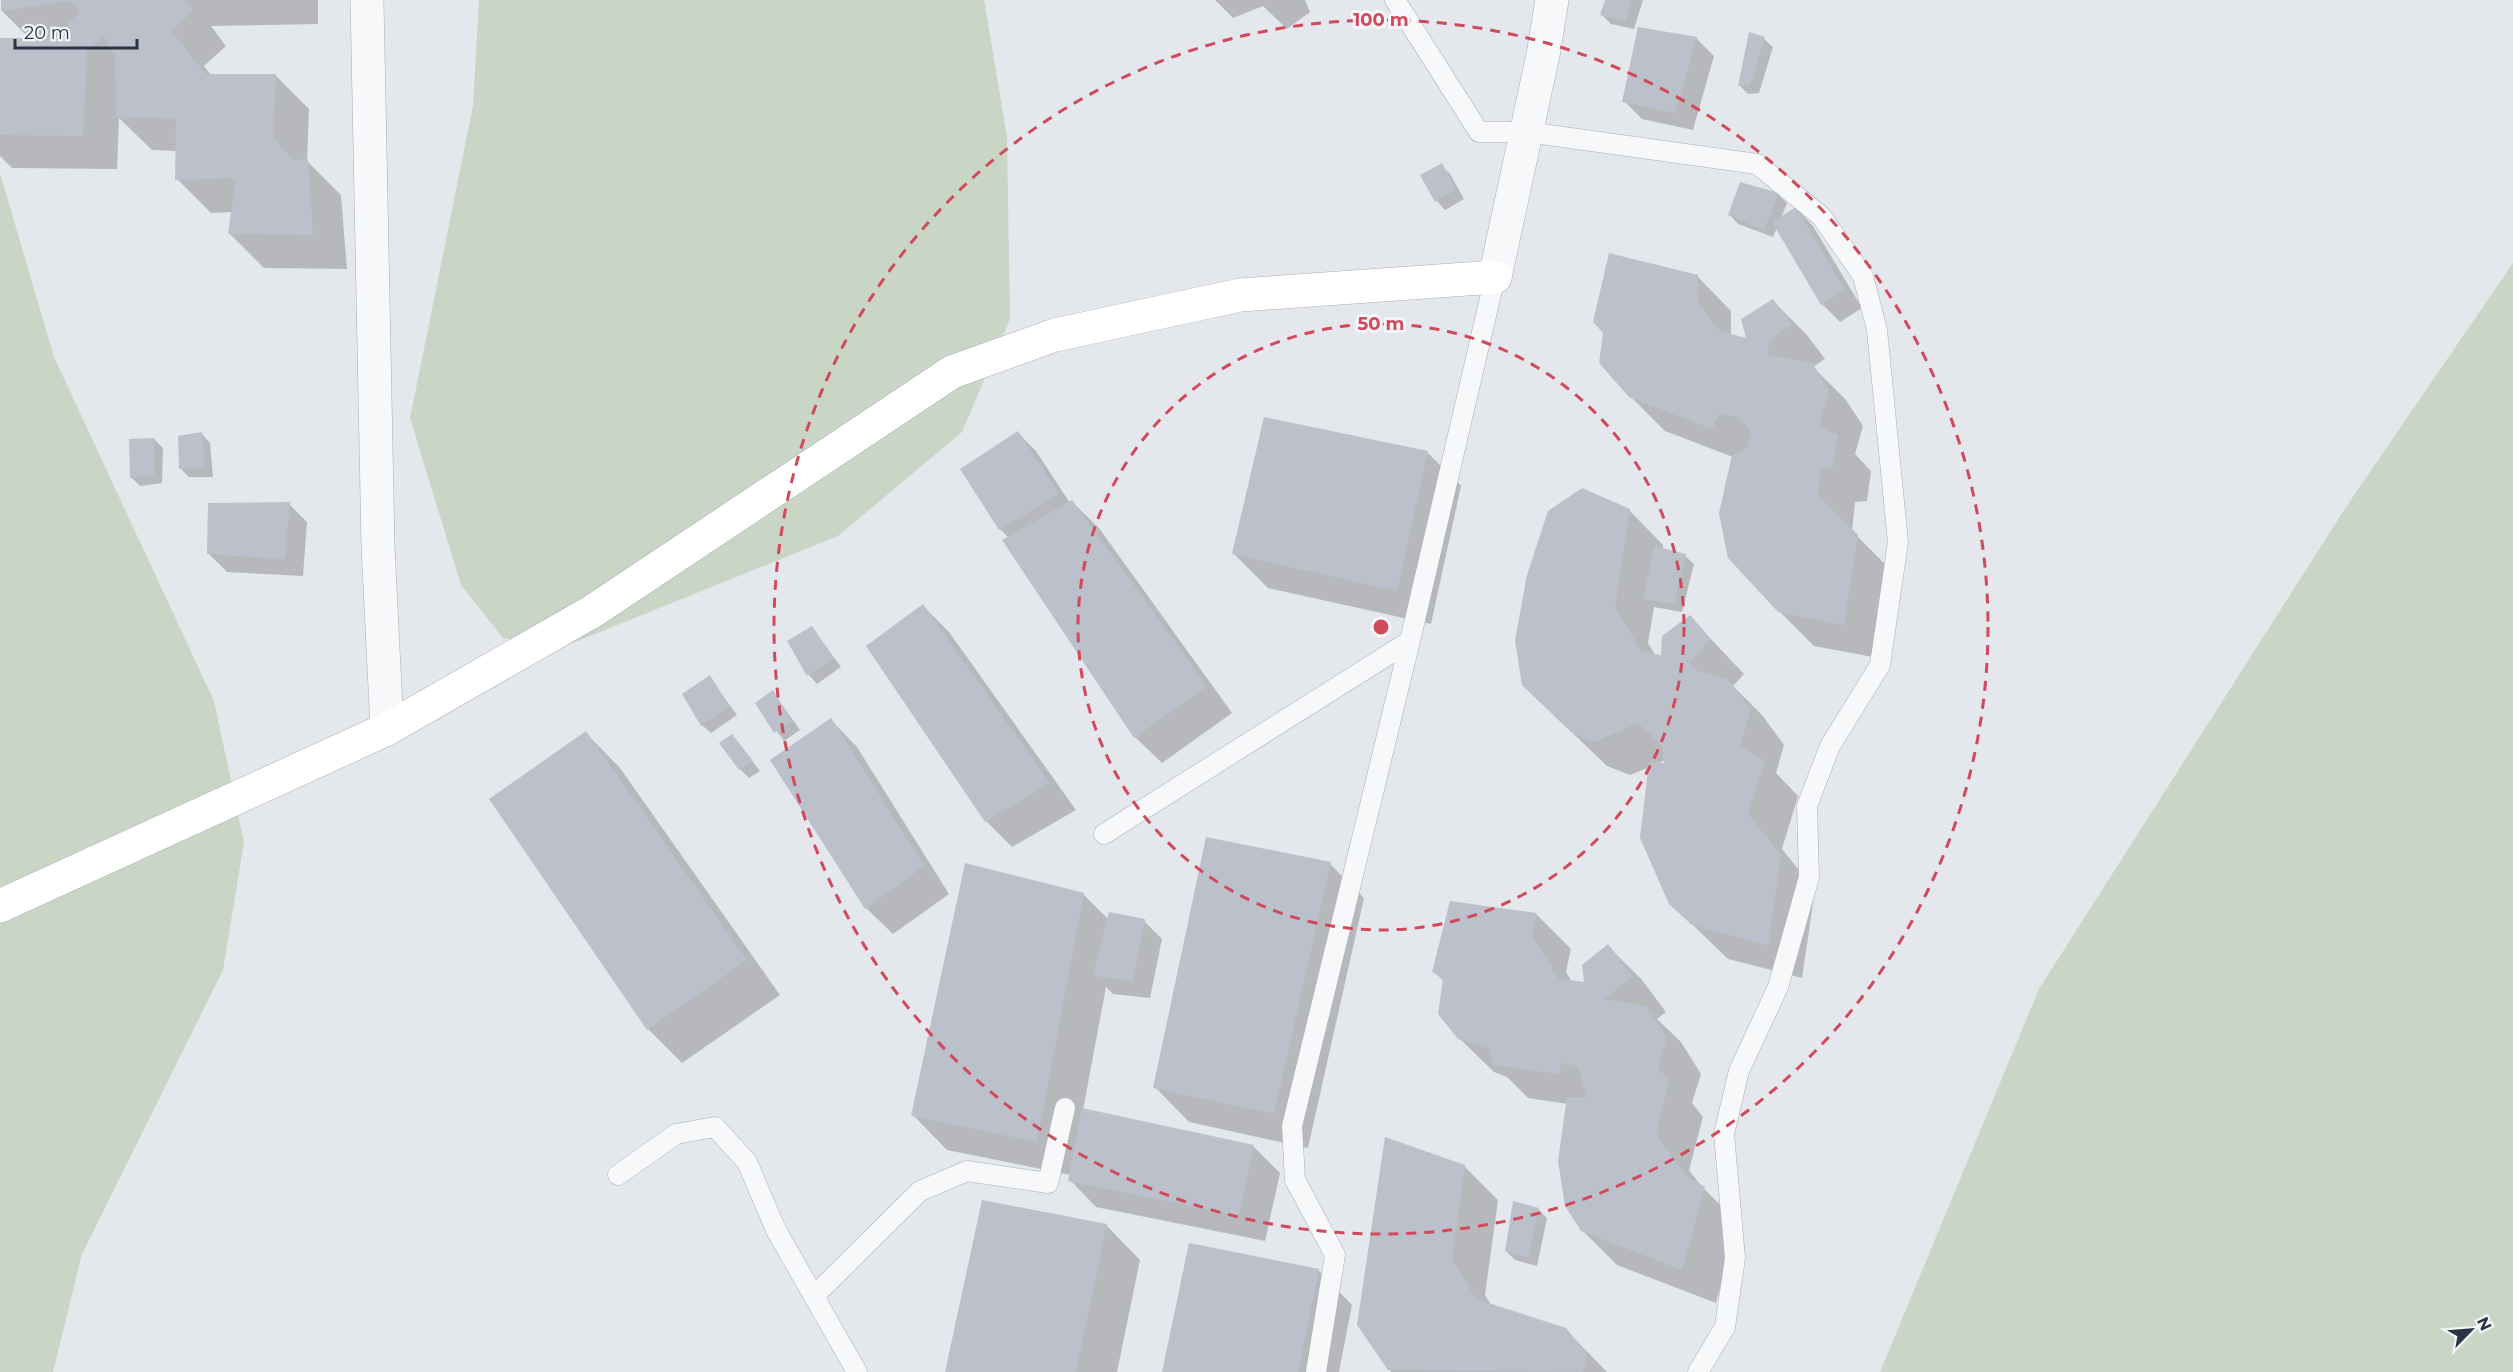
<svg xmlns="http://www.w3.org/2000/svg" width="2513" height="1372" font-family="Montserrat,sans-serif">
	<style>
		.green { fill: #c9d6c5 }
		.shadow { fill: #0003; fill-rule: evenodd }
		.building { fill: #bbc0ca }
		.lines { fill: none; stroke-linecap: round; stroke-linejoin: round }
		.lane-casing { stroke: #a9aeb7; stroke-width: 21 }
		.street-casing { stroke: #a9aeb7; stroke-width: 34 }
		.secondary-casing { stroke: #a9aeb7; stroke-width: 34 }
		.lane { stroke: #f7f8fa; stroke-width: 20 }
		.street { stroke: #f7f8fa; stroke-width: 33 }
		.secondary { stroke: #fff; stroke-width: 33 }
		.ring { fill: none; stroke: #d1495b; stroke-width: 3; stroke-dasharray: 10 8 }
		.centre { fill: #d1495b; stroke: #f4f6f9; stroke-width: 3 }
		.ring-label { font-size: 18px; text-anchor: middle; font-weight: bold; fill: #d1495b; stroke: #f4f6f9; stroke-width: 6; stroke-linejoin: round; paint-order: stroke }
	</style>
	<rect width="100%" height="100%" fill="#e4e7ec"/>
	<!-- green -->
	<path class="green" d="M479,0H984L1007,138L1010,319L962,432L838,536L563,647L503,638L461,585L410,418L473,106Z
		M0,173L54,357L214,701L244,842L223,970L82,1254L53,1372H0Z
		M2513,263V1372H1880L2039,989L2346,507Z"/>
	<!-- shadow -->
	<path class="shadow" d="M2,0H318V24L211,26L226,46L204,66L211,75H275L309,109L307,161L341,195L347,269L264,268L230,234L233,212L211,213L177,179V151L152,150L119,118L117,169L12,168L0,156V40H31L2,11Z
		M1215,0H1305L1310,12L1287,29L1263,6L1233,18Z
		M1606,0H1643L1634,29L1611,24L1602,15Z
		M1696,38L1714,56L1693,130L1642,119L1624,101Z
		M1764,39L1773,47L1759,93L1748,94L1740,86Z
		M1441,165L1450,174L1464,199L1445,210L1437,201L1422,176Z
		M1778,194L1787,203L1781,218L1796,208L1813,226L1862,308L1840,322L1822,304L1777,228L1773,237L1738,224L1730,215Z
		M1697,276L1731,311V335L1748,340L1773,301L1807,335L1825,359L1813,367L1846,400L1863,426L1855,454L1871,471L1867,501L1855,502L1852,531L1892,571L1878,658L1814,646L1779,611L1733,457L1665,431L1630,396Z
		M1018,433L1036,451L1070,503L1072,502L1099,528L1232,713L1162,763L1135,737L1009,538L1000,529Z
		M202,434L210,443L213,477H189L180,468Z
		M154,439L163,448L162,483L140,486L131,477Z
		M1427,452L1461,486L1431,624L1268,588L1234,554Z
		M289,504L307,522L303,576L227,572L209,554Z
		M1629,510L1663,545V549L1685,556L1694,564L1682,612L1654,607L1648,643L1656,656L1663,657L1690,617L1744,674L1733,686L1762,715L1784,745L1776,773L1798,796L1782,849L1815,890L1802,978L1728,959L1670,903L1650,767L1630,775L1607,766L1558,719ZM1665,760L1666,765L1656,764Z
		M923,606L949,632L1076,810L1012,847L986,821Z
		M812,628L841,667L817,684L809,675L789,642Z
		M709,677L737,715L711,733L702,725Z
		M773,692L800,730L784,741L757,704Z
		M831,720L857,747L949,894L893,934L866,908Z
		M586,733L620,768L780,995L682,1063L648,1029Z
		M732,736L760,771L749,778L740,769Z
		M1330,864L1364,898L1308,1148L1189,1122L1155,1087Z
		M1083,894L1108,919L1144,921L1162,939L1150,998L1113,994L1106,987L1083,1110L1254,1147L1280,1173L1265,1241L1096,1207L1070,1180L1071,1175L947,1150L913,1115Z
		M1451,903L1537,915L1571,949L1566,972L1572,982L1586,984L1608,946L1642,980L1666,1012L1657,1019L1681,1042L1701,1074L1692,1103L1703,1117L1689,1170L1702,1187L1738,1222L1716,1303L1617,1265L1582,1230L1568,1104L1528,1098L1507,1077L1494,1072L1459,1038L1444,982L1434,971Z
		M1464,1166L1498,1200L1485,1295L1491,1305L1565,1329L1607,1372H1391L1389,1369Z
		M1538,1209L1547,1218L1537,1266L1515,1260L1506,1251Z
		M1106,1225L1140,1260L1117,1372H947Z
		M1318,1270L1352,1305L1339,1372H1164Z"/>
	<!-- building -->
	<path class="building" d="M1,0H184L193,11L171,31L206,74H276L273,137L293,160L308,159L313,235L228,234L236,178L175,180L176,118L116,117L115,57L104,36L87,51L83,136L0,135V38H55L80,11L69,1L1,11Z
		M1605,0H1632L1625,21L1600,15Z
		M1638,27L1697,37L1675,113L1622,102Z
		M1749,32L1765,37L1750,85L1738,86Z
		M1442,163L1456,190L1435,202L1420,175Z
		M1740,182L1779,193L1764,230L1728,215Z
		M1796,207L1845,290L1821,305L1772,222Z
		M1609,253L1698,275V302L1720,331L1746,338L1741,319L1773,299L1792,324L1769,341L1768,355L1812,363L1829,390L1819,427L1838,435L1833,467L1821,468L1818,495L1858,535L1844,625L1778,612L1728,558L1719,513L1732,455L1746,448L1751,433L1739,417L1719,414L1712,429L1629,397L1599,363L1603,333L1593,322Z
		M1264,417L1428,451L1397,591L1232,554Z
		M1018,431L1059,494L999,530L960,469Z
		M202,432L205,468L179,469L178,436Z
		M155,438L154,475L130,478L129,439Z
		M1582,488L1630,509L1615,607L1642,652L1661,655L1662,636L1690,615L1711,639L1689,663L1697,671L1728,679L1751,710L1740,745L1765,761L1748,814L1781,855L1768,945L1692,925L1669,904L1640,838L1649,762L1664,763L1662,746L1638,723L1595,742L1571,732L1522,685L1515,640L1527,575L1548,511Z
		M1072,500L1207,686L1134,738L1002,540Z
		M290,502L285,559L207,554L208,503Z
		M1654,546L1686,554L1674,604L1643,599Z
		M923,604L1050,783L985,822L866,646Z
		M812,626L834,658L807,676L787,641Z
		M710,675L729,706L701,726L682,694Z
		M773,690L792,721L774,733L755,703Z
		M831,718L924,866L865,909L770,760Z
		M586,731L747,960L647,1030L489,799Z
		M732,734L753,761L739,770L719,743Z
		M1206,837L1331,862L1274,1114L1153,1088Z
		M965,863L1084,893L1037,1142L911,1116Z
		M1450,901L1537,913L1532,936L1559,979L1584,982L1582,965L1608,944L1633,977L1603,999L1647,1006L1667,1039L1658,1068L1669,1081L1656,1134L1686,1176L1705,1187L1682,1270L1581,1231L1565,1206L1558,1161L1567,1097H1587L1578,1066L1562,1063L1558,1074L1493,1065L1489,1049L1458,1039L1438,1014L1443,979L1432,972Z
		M1109,912L1145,919L1133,981L1093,976Z
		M1082,1108L1254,1145L1239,1216L1068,1181Z
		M1385,1137L1465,1165L1452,1259L1476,1299L1566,1328L1587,1354L1583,1372L1388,1370L1357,1325Z
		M982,1200L1107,1224L1076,1372H945Z
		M1513,1201L1539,1208L1528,1258L1505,1251Z
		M1189,1243L1319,1269L1298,1372H1162Z"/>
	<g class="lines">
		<defs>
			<path id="lane" d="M1395,0L1479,132H1527L1757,164L1821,216L1863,276L1877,330L1898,542L1880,665L1830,746L1807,806L1809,877L1778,987L1739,1071L1724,1134L1735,1258L1725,1327L1698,1372
				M1104,834L1410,641
				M618,1175L676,1134L715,1127L747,1162L776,1230L857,1372
				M814,1296L920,1191L967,1171L1048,1183L1065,1108
				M1316,1372L1335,1255L1295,1180L1292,1126L1410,641L1495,277"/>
			<path id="street" d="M367,0L378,546L387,729
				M1495,277L1543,55L1552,0"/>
			<path id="secondary" d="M0,906L387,729L593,611L952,372L1055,335L1240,295L1495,277"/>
		</defs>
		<!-- lane casing -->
		<use href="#lane" class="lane-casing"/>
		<!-- street casing -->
		<use href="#street" class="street-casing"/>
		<!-- secondary casing -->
		<use href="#secondary" class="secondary-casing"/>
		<!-- lane -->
		<use href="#lane" class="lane"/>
		<!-- street -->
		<use href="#street" class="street"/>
		<!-- secondary -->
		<use href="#secondary" class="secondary"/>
	</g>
	<!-- distance rings -->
	<g class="ring">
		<circle cx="1381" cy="627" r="303"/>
		<circle cx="1381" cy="627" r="607"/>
	</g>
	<circle cx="1381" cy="627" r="9" class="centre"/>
	<g class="ring-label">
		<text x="1381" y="26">100 m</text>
		<text x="1381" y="330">50 m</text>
	</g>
	<!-- north arrow -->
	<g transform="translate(2471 1330) rotate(65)" stroke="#f4f6f9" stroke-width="4.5" paint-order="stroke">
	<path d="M0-4.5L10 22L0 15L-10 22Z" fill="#2b3445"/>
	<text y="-9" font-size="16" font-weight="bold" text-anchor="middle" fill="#2b3445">N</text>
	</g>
	<!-- scale -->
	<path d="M15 39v9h122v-9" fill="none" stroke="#2b3445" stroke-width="3"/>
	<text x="24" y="39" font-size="18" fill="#2b3445" stroke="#f4f6f9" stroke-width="4.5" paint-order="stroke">20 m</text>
</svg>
